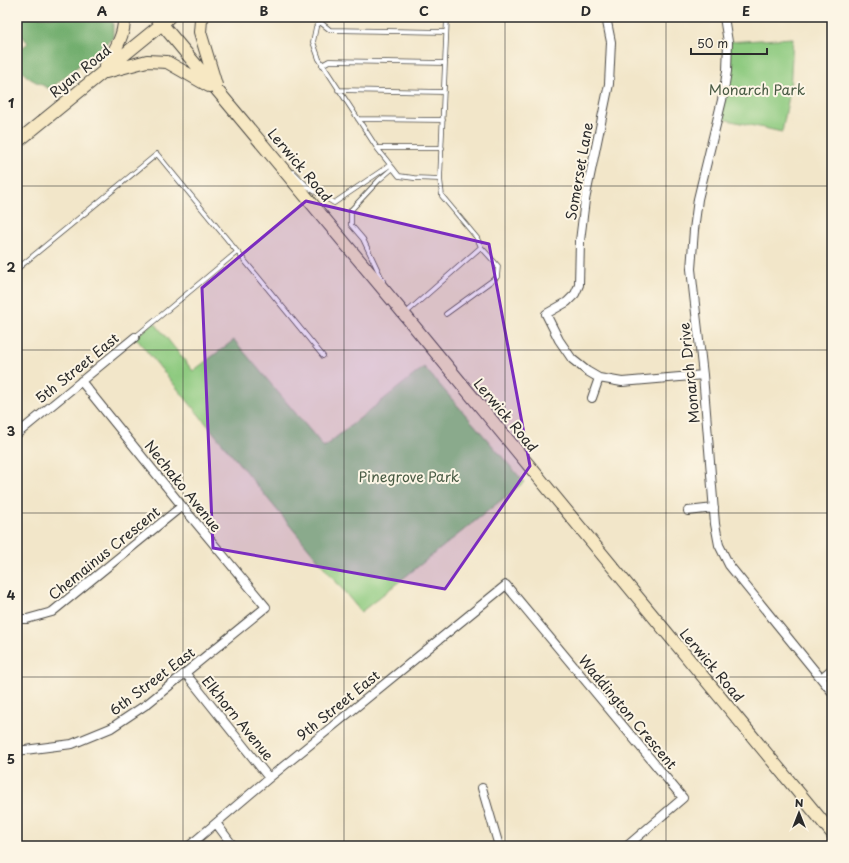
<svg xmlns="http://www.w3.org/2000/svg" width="849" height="863" font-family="'Playpen Sans',sans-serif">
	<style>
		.green { fill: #8eca80; stroke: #5c7a56 }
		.forest { fill: #72ae6e; stroke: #4e6c4c }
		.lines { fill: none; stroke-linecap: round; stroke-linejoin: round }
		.lane-casing { stroke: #494743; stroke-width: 5.5 }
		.street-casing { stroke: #494743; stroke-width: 10 }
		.secondary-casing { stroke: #494743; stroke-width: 14 }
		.lane { stroke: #fff; stroke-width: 4 }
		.street { stroke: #fff; stroke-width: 8 }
		.secondary { stroke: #f7e8c3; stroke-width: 12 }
		.marked { fill: #7b2cbf; fill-opacity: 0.2; stroke: #7b2cbf; stroke-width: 3; stroke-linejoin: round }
		.grid { fill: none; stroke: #2b2b2b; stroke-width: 1; stroke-opacity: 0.55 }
		.labels { text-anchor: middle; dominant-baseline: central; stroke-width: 4; stroke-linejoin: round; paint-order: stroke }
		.street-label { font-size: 14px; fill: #2b2b2b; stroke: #fcf5e5 }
		.park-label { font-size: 14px; fill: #495b44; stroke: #fcf5e5 }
		.neatline { fill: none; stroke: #2b2b2b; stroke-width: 1.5 }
		.grid-label { font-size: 13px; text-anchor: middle; font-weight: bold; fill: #2b2b2b }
	</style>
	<rect width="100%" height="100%" fill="#fcf5e5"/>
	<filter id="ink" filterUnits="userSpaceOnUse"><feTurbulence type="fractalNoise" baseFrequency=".025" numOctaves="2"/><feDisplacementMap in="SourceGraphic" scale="8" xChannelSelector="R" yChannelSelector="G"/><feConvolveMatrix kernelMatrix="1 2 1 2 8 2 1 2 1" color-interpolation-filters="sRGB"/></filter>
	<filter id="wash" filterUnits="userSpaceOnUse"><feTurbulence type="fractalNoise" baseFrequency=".012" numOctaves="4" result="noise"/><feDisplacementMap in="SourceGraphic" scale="16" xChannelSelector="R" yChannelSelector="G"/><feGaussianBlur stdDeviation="0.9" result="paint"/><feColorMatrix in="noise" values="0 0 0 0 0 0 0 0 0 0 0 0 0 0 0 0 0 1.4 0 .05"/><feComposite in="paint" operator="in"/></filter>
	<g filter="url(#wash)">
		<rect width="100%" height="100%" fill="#f2e6c9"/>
		<!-- green -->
		<path class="green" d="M793,38L790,91L782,132L718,118L728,42Z
			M154,322L193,371L234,340L324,447L424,367L524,482L361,612L135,337Z"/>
		<!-- forest -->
		<path class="forest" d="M17,17H113V38L50,89C31,79 17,76 17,52L28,43L17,30Z"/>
	</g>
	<g filter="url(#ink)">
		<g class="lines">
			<defs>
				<path id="lane" d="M324,17L316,27L313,42L319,59L377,148L399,176L414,178L440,179
					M320,22L330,30L446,32
					M322,65L329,61L445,63
					M338,90L444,92
					M358,119L443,120
					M377,148H442
					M293,172L309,188L334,203L390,165
					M17,269L157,154L323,356
					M383,281L363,239L351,225V210L379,180L393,168
					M406,313L481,247L477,238L442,196L440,179L447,17
					M446,314L497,277L498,266L481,247
					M135,337L237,252"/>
				<path id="street" d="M606,17L611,42L609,84L585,200L580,241L579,285L575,294L567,302L546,314L559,340L572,359L587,371L599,378L622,382L703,375
					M724,17L728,42L727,71L723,96L698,199L694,230L691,269L703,375L715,524L719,545L729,565L832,692
					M592,398L599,378
					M17,434L135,337
					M688,511L714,508
					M17,619H27L52,612L182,506
					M186,674L269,778
					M821,678L832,669
					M17,751L72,744L111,728L147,704L266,607L182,506L81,381
					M482,788L499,846
					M216,823L233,846
					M189,846L269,778L506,585L683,798L627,846"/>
				<path id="secondary" d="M156,17L404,314L832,833
					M203,17L201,20L200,32L216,85
					M106,65C115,50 125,35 124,17
					M106,72L147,61L167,62L209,86
					M17,142L162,24L169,17"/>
			</defs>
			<!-- lane casing -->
			<use href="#lane" class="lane-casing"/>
			<!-- street casing -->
			<use href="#street" class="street-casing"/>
			<!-- secondary casing -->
			<use href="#secondary" class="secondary-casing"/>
			<!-- lane -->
			<use href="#lane" class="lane"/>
			<!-- street -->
			<use href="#street" class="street"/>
			<!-- secondary -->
			<use href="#secondary" class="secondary"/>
		</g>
	</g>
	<!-- marked area -->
	<path class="marked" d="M306,201L489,244L530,466L445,589L213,548L202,288Z"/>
	<!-- grid -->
	<path class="grid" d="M183,17V846M344,17V846M505,17V846M666,17V846M17,186H832M17,350H832M17,513H832M17,677H832"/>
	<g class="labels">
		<!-- street labels -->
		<g class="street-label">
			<text transform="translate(80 71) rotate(-39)">Ryan Road</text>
			<text transform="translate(300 165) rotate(50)">Lerwick Road</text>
			<text transform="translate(579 171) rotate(-80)">Somerset Lane</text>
			<text transform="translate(77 368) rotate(-39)">5th Street East</text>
			<text transform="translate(689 373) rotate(-96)">Monarch Drive</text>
			<text transform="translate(506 415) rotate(50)">Lerwick Road</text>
			<text transform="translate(183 486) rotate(51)">Nechako Avenue</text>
			<text transform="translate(104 553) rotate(-39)">Chemainus Crescent</text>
			<text transform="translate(712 665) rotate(50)">Lerwick Road</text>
			<text transform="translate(152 681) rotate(-37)">6th Street East</text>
			<text transform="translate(338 705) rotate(-39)">9th Street East</text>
			<text transform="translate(628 712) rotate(50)">Waddington Crescent</text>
			<text transform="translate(238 718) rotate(51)">Elkhorn Avenue</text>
		</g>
		<!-- park labels -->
		<g class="park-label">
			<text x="757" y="89">Monarch Park</text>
			<text x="409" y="476">Pinegrove Park</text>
		</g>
	</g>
	<!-- margin -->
	<rect width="849" height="863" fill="none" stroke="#fcf5e5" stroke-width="44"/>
	<!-- north arrow -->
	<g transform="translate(799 813)" stroke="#fcf5e5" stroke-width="3" paint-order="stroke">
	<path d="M0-3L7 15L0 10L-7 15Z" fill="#2b2b2b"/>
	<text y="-6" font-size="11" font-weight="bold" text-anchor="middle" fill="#2b2b2b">N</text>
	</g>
	<!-- scale -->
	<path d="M691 48v6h76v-6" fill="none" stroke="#2b2b2b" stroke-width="2"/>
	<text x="697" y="48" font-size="12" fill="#2b2b2b" stroke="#fcf5e5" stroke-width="3" paint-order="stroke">50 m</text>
	<rect x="22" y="22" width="805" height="819" class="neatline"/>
	<g class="grid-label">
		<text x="102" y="16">A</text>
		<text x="264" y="16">B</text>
		<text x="424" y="16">C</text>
		<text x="586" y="16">D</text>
		<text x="746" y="16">E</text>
		<text x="11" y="108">1</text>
		<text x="11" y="272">2</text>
		<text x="11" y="436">3</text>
		<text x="11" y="600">4</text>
		<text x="11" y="764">5</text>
	</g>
</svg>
